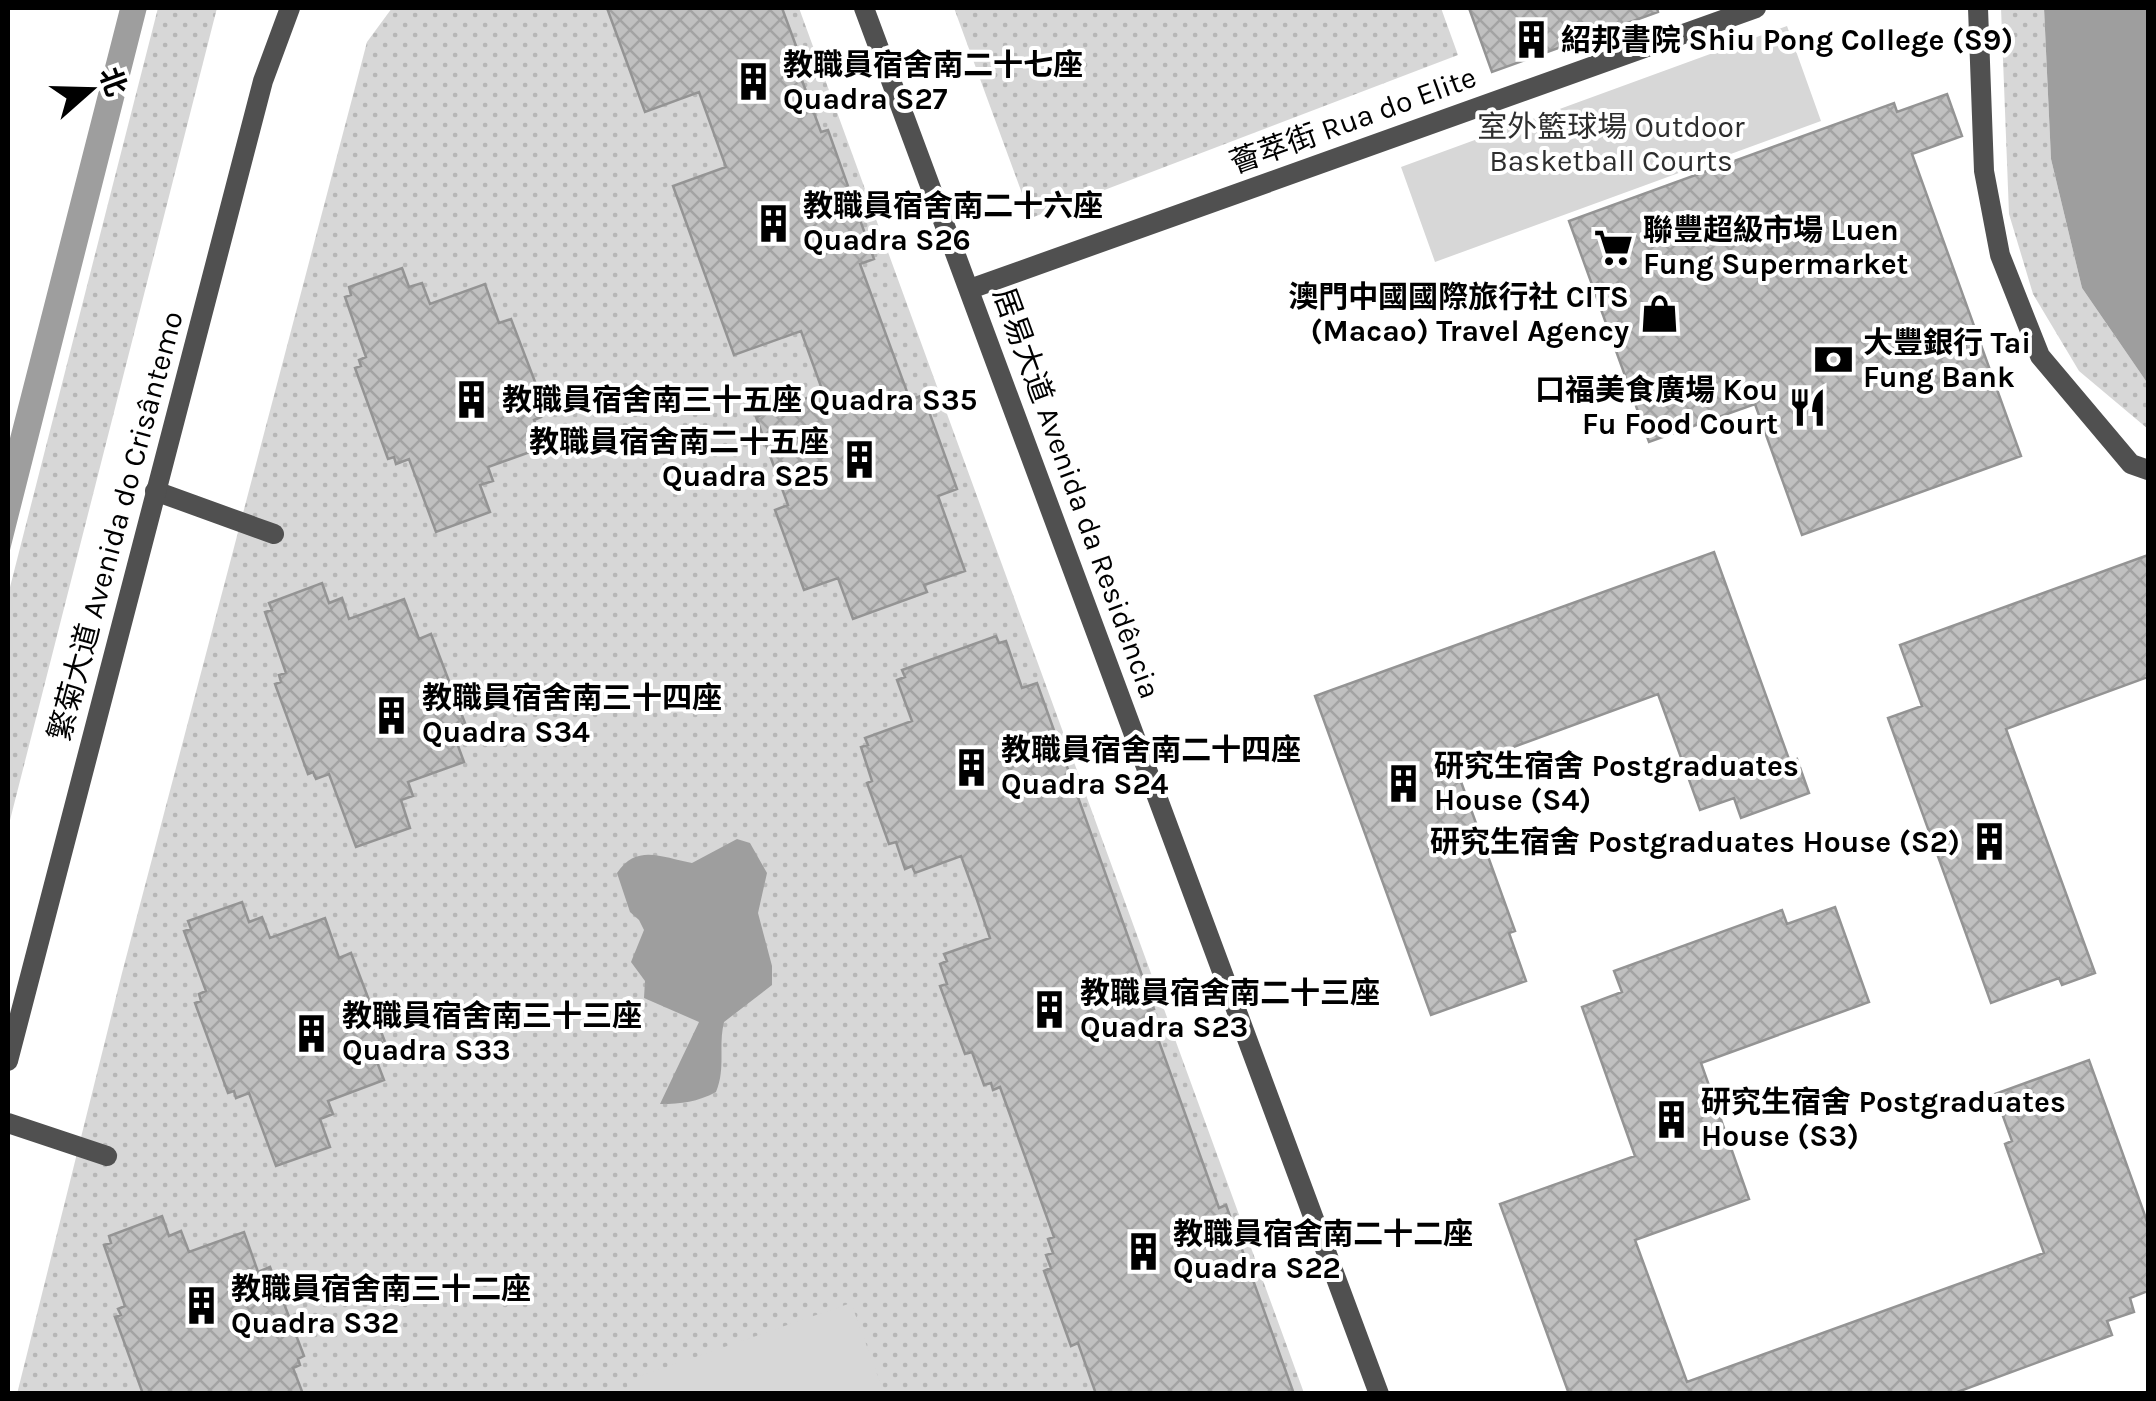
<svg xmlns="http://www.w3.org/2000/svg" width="2156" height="1401" font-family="Karla,'Noto Sans SC',sans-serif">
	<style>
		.grass { fill: url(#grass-dots) }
		.park { fill: #d7d7d7 }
		.water { fill: #9e9e9e }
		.building { fill: url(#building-cross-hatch); stroke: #949494; stroke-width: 2.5 }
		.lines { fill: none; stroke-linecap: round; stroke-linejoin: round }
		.lane { stroke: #505050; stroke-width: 20 }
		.street { stroke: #505050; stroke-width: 20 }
		.labels { text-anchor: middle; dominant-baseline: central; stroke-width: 8; stroke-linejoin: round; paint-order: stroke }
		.poi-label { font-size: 30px; font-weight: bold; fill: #000; stroke: #fff; text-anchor: start }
		.street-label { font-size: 30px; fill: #000; stroke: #fff }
		.park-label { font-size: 30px; fill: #2e2e2e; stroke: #fff }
	</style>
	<defs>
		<pattern id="grass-dots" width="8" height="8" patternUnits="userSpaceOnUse" patternTransform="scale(2.5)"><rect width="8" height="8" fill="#d7d7d7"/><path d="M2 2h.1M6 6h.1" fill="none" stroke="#b7b7b7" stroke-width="1.8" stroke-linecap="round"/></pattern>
		<pattern id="building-cross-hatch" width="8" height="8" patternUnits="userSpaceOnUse" patternTransform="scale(2.5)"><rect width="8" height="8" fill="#c0c0c0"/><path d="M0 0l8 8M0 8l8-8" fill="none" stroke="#a3a3a3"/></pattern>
	</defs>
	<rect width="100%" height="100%" fill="#fff"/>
	<!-- grass -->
	<path class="grass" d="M158,8H217L8,828V595Z
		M392,8H799L1304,1393L17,1394L122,973L367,42Z
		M954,8H1441L1458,55L1031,218Z
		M2001,8H2044L2051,159L2082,288L2148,384V429L2079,371L2033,294L2009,214Z"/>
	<!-- park -->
	<path class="park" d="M1787,26L1821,121L1435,262L1401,167Z
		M851,1303L884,1393H630L626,1381Z"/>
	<!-- water -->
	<path class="water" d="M120,8H147L8,558V446Z
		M2044,8H2148V384L2082,288L2051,159Z
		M737,839L750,843L767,873L758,913L772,966V985L724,1022C718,1047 726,1067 716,1092C697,1102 682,1104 660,1104L699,1022L644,998L645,981L631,962L644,930L639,920L630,912L617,873C637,843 663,858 692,863Z"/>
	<!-- building -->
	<path class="building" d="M607,8H782L802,62L796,64L821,132L828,130L874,259L860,264L910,400L923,395L957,489L938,496L965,571L924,585L927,592L853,619L838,578L804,590L775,510L788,505L756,417L823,392L801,331L734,355L673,186L726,167L699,92L645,112Z
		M1469,8H1657L1658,12L1492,72Z
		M1947,94L1962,136L1912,154L2021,456L1802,535L1755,404L1649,442L1569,221L1894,103L1897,112Z
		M402,268L409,287L422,283L430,304L485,284L499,323L511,319L545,408L538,410L541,417L534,420L544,447L488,467L493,481L480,485L490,512L436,532L409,459L396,464L394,457L388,459L355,368L361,366L359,360L366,357L345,297L351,295L349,287Z
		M1714,552L1790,762L1797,759L1809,793L1741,818L1734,798L1700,810L1658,694L1456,768L1515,931L1509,933L1526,981L1431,1015L1315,696Z
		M2148,555V677L2006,729L2095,973L2062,985L2059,978L1991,1003L1888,718L1922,706L1900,645Z
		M322,583L329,603L342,598L349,619L404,599L419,639L431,634L465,723L458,726L461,733L454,735L464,762L408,782L413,796L401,800L410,828L356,847L329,774L316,779L313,772L308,774L275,684L281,682L279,675L286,673L265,612L272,610L269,603Z
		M996,636L999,643L1006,641L1022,688L1037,683L1154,1009L1148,1011L1183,1108L1219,1208L1226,1205L1294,1394H1096L1078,1343L1071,1346L1044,1271L1051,1268L1046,1255L1053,1253L1048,1239L1054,1237L1000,1087L993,1090L991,1083L984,1085L972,1052L965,1054L940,986L947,984L940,964L947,961L944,954L990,938L976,897L961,856L915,873L912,866L905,869L896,842L889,844L867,783L872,781L861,747L868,745L865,738L912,721L897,680L905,677L902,670Z
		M242,902L249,922L262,917L270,938L325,918L339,958L351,953L385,1042L378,1044L380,1051L374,1054L384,1080L328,1101L333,1114L320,1119L330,1147L276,1166L249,1093L236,1098L234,1091L228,1093L195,1003L201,1001L199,994L206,991L184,931L191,929L188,921Z
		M1835,907L1869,1002L1701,1063L1749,1199L1635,1240L1687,1382L2044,1253L2005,1144L2012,1141L1995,1094L2089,1060L2148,1224V1291L2130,1298L2134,1312L2107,1321L2112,1335L1952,1394H1569L1500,1204L1635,1156L1582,1007L1622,992L1614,971L1782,910L1787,924Z
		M162,1216L169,1236L181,1231L189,1252L244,1232L258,1272L270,1267L304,1356L298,1359L300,1365L293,1368L303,1394H143L115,1317L121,1315L118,1309L125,1306L104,1245L111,1243L109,1236Z"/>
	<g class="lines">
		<!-- lane -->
		<path class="lane" d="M155,491L274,534
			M8,1123L107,1156"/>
		<!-- street -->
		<path class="street" d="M864,8L1379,1394
			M1978,8L1984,171L2000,255L2040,356L2131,464L2148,470
			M970,289L1756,8
			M8,1061L263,81L290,8"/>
	</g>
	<!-- icons -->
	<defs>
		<symbol id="building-bare" viewBox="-9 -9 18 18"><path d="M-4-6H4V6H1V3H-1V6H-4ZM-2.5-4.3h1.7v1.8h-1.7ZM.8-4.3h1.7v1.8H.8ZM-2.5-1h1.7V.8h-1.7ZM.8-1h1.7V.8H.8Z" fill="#000" stroke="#fff" stroke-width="2.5" paint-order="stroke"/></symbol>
		<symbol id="supermarket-bare" viewBox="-9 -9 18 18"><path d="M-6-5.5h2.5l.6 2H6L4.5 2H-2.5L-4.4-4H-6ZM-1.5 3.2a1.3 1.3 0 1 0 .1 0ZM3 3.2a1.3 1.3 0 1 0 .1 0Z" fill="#000" stroke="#fff" stroke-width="2.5" paint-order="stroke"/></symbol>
		<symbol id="shop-bare" viewBox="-9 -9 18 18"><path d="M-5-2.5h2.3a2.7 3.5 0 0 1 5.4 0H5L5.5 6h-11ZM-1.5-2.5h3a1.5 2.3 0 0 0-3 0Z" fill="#000" stroke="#fff" stroke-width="2.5" paint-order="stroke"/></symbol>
		<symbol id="bank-bare" viewBox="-9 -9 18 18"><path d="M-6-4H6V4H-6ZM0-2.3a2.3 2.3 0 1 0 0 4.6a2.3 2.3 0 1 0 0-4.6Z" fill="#000" stroke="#fff" stroke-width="2.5" paint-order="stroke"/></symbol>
		<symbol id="restaurant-bare" viewBox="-9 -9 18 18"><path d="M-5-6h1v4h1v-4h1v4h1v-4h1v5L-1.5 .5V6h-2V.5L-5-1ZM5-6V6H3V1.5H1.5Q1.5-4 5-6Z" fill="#000" stroke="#fff" stroke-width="2.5" paint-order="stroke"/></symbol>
	</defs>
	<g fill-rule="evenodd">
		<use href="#building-bare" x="1504" y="12" width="55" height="55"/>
		<use href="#building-bare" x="726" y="54" width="55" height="55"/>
		<use href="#building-bare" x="746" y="196" width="55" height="55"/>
		<use href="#supermarket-bare" x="1586" y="220" width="55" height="55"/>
		<use href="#shop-bare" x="1632" y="286" width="55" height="55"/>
		<use href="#bank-bare" x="1806" y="332" width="55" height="55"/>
		<use href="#building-bare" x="444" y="372" width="55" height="55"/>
		<use href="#restaurant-bare" x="1780" y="380" width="55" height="55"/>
		<use href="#building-bare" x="832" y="432" width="55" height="55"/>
		<use href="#building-bare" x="364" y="688" width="55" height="55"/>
		<use href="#building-bare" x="944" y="740" width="55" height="55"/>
		<use href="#building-bare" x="1376" y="756" width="55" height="55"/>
		<use href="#building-bare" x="1962" y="814" width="55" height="55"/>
		<use href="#building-bare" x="1022" y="982" width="55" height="55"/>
		<use href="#building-bare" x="284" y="1006" width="55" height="55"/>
		<use href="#building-bare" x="1644" y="1092" width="55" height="55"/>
		<use href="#building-bare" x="1116" y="1224" width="55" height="55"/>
		<use href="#building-bare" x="174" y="1278" width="55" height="55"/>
	</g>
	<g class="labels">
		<!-- poi labels -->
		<g class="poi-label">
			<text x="1561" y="40">紹邦書院 Shiu Pong College (S9)</text>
			<text x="783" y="65">教職員宿舍南二十七座<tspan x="783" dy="34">Quadra S27</tspan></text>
			<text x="803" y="206">教職員宿舍南二十六座<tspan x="803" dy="34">Quadra S26</tspan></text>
			<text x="1643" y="230">聯豐超級市場 Luen<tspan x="1643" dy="34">Fung Supermarket</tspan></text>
			<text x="1629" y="297" text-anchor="end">澳門中國國際旅行社 CITS<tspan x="1629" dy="34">(Macao) Travel Agency</tspan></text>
			<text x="1863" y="343">大豐銀行 Tai<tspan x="1863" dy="34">Fung Bank</tspan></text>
			<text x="1778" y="390" text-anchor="end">口福美食廣場 Kou<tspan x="1778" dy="34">Fu Food Court</tspan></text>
			<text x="502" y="400">教職員宿舍南三十五座 Quadra S35</text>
			<text x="829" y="442" text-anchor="end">教職員宿舍南二十五座<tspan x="829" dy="34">Quadra S25</tspan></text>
			<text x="422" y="698">教職員宿舍南三十四座<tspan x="422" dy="34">Quadra S34</tspan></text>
			<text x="1001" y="750">教職員宿舍南二十四座<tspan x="1001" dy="34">Quadra S24</tspan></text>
			<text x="1434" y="766">研究生宿舍 Postgraduates<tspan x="1434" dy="34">House (S4)</tspan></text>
			<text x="1960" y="842" text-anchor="end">研究生宿舍 Postgraduates House (S2)</text>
			<text x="1080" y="993">教職員宿舍南二十三座<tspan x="1080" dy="34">Quadra S23</tspan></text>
			<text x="342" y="1016">教職員宿舍南三十三座<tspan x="342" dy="34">Quadra S33</tspan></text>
			<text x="1701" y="1102">研究生宿舍 Postgraduates<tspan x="1701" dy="34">House (S3)</tspan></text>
			<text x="1173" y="1234">教職員宿舍南二十二座<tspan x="1173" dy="34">Quadra S22</tspan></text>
			<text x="231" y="1289">教職員宿舍南三十二座<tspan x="231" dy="34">Quadra S32</tspan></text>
		</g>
		<!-- street labels -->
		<g class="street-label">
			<text transform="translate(1353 120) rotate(-20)">薈萃街 Rua do Elite</text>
			<text transform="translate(1077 493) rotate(70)">居易大道 Avenida da Residência</text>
			<text transform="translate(116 526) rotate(-75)">繁菊大道 Avenida do Crisântemo</text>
		</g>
		<!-- park labels -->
		<g class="park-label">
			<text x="1611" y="127">室外籃球場 Outdoor<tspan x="1611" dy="34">Basketball Courts</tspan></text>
		</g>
	</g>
	<!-- border -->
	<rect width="2156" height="1401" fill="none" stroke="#000000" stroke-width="20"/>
	<!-- north arrow -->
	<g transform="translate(90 90) rotate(70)" stroke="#ffffff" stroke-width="8" paint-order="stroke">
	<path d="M0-8L18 38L0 25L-18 38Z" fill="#000000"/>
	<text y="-15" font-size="28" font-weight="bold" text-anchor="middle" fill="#000000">北</text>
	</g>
</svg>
